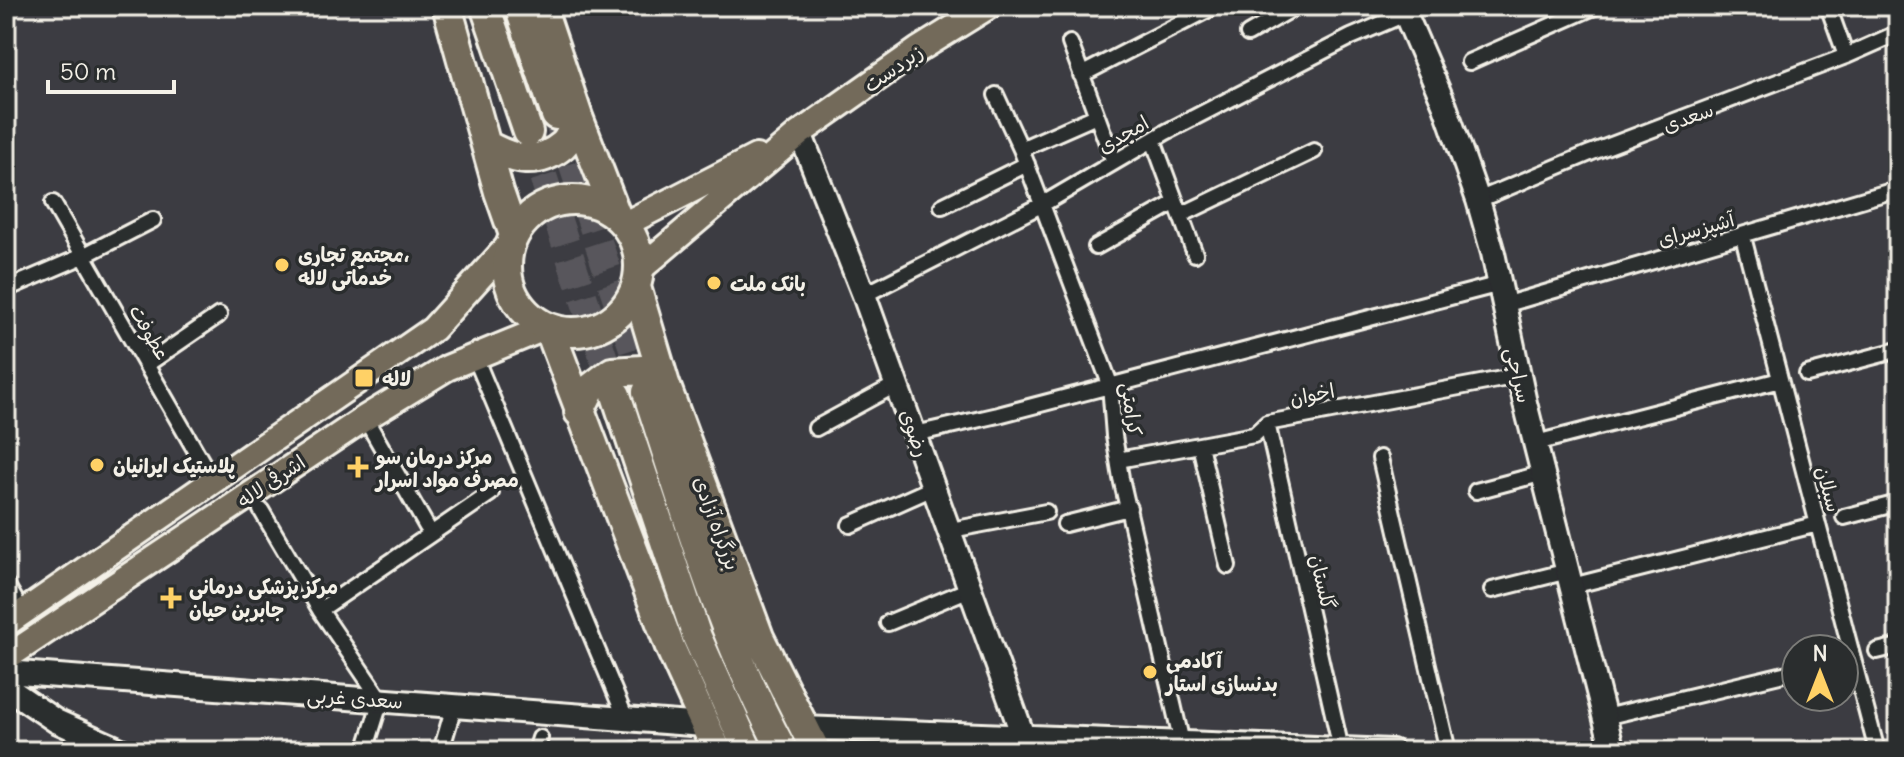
<svg xmlns="http://www.w3.org/2000/svg" width="1904" height="757" font-family="Delius,'Playpen Sans Arabic',sans-serif">
	<style>
		.lines { fill: none; stroke-linecap: round; stroke-linejoin: round }
		.highway-tunnel { stroke: #58575b; stroke-width: 28; stroke-dasharray: 28 14; stroke-linecap: butt }
		.street-casing { stroke: #f4f1e8; stroke-width: 20 }
		.secondary-casing { stroke: #f4f1e8; stroke-width: 28 }
		.primary-casing { stroke: #f4f1e8; stroke-width: 30 }
		.highway-casing { stroke: #f4f1e8; stroke-width: 34 }
		.street { stroke: #2a2d2e; stroke-width: 14 }
		.secondary { stroke: #2a2d2e; stroke-width: 22 }
		.primary { stroke: #736b5a; stroke-width: 24 }
		.highway { stroke: #736b5a; stroke-width: 28 }
		.poi-dot { fill: #ffd166; stroke: #2a2d2e; stroke-width: 3 }
		.labels { text-anchor: middle; dominant-baseline: central; stroke-width: 7; stroke-linejoin: round; paint-order: stroke }
		.street-label { font-size: 20px; fill: #f4f1e8; stroke: #2a2d2e }
		.poi-label { font-size: 20px; font-weight: bold; fill: #f4f1e8; stroke: #2a2d2e; text-anchor: start }
	</style>
	<rect width="100%" height="100%" fill="#3c3c42"/>
	<filter id="ink" filterUnits="userSpaceOnUse"><feTurbulence type="fractalNoise" baseFrequency=".0125" numOctaves="2"/><feDisplacementMap in="SourceGraphic" scale="16" xChannelSelector="R" yChannelSelector="G"/><feConvolveMatrix kernelMatrix="1 2 1 2 8 2 1 2 1" color-interpolation-filters="sRGB"/></filter>
	<g filter="url(#ink)">
		<g class="lines">
			<!-- highway-tunnel -->
			<path class="highway-tunnel" d="M559,123L647,391
				M530,137L616,395"/>
			<defs>
				<path id="street" d="M1828,6L1846,56
					M1248,34L1297,6
					M1070,43L1114,162
					M1469,62L1596,6
					M1081,75L1215,6
					M996,95L1021,149L1110,384L1114,436L1121,478L1182,743
					M1153,140L1195,254
					M1021,149L1096,116
					M1478,200L1590,153L1846,56L1898,33
					M53,203L213,481
					M942,206L1027,164
					M1181,215L1314,151
					M1743,237L1877,751
					M1096,247L1176,202
					M6,289L83,256L153,220
					M864,295L1043,204L1166,132L1267,80L1351,37L1405,14
					M1504,305L1898,189
					M475,357L626,719
					M146,365L219,315
					M1807,374L1898,350
					M365,418L427,527
					M1267,423L1341,749
					M816,428L897,384
					M915,434L998,415L1500,284
					M1536,443L1780,380
					M1200,445L1228,566
					M1380,458L1448,751
					M1118,460L1254,435L1267,423L1518,376
					M1476,491L1544,473
					M261,510L320,610L381,700L365,751
					M1844,517L1898,503
					M1065,524L1129,508
					M850,525L935,487
					M951,530L1046,512
					M6,584L23,613
					M1572,586L1818,524
					M1492,590L1568,571
					M320,610L491,493
					M888,623L972,588
					M1877,651L1898,646
					M1605,717L1796,671
					M441,751L454,706
					M536,751L540,738
					M634,751V750
					M923,751L924,732
					M989,751L990,735"/>
				<path id="secondary" d="M1402,6L1445,106L1478,200L1493,253L1525,403L1613,751
					M800,133L864,295L1023,736
					M6,672L704,725
					M6,687L56,721L123,751
					M803,728L1392,751"/>
				<path id="primary" d="M625,224L756,157
					M640,269L800,133L918,50L989,6
					M6,624L433,329L508,246
					M6,658L365,418L447,368L547,327"/>
				<path id="highway" d="M447,6L499,192L514,235
					M485,6L528,132
					M519,6L556,115
					M541,6L578,117L616,215
					M488,146C514,160 537,167 563,145C570,139 574,125 578,117
					M507 266a66 66 0 1 1 132 0a66 66 0 1 1-132 0Z
					M636,287L665,384L759,637L816,751
					M549,328L670,647L717,751
					M647,392C687,514 721,638 783,751
					M616,395L697,637L748,751
					M579,412L591,388L612,372L642,370L665,384"/>
			</defs>
			<!-- street casing -->
			<use href="#street" class="street-casing"/>
			<!-- secondary casing -->
			<use href="#secondary" class="secondary-casing"/>
			<!-- primary casing -->
			<use href="#primary" class="primary-casing"/>
			<!-- highway casing -->
			<use href="#highway" class="highway-casing"/>
			<!-- street -->
			<use href="#street" class="street"/>
			<!-- secondary -->
			<use href="#secondary" class="secondary"/>
			<!-- primary -->
			<use href="#primary" class="primary"/>
			<!-- highway -->
			<use href="#highway" class="highway"/>
		</g>
	</g>
	<!-- markers -->
	<g class="poi-dot">
		<circle cx="282" cy="265" r="8"/>
		<circle cx="714" cy="283" r="8"/>
		<rect x="354" y="368" width="20" height="20" rx="4"/>
		<circle cx="97" cy="465" r="8"/>
		<path d="M354 455h8v8h8v8h-8v8h-8v-8h-8v-8h8z"/>
		<path d="M167 586h8v8h8v8h-8v8h-8v-8h-8v-8h8z"/>
		<circle cx="1150" cy="672" r="8"/>
	</g>
	<g class="labels">
		<!-- street labels -->
		<g class="street-label">
			<text transform="translate(893 68) rotate(-35)">زبردست</text>
			<text transform="translate(1688 117) rotate(-20)">سعدی</text>
			<text transform="translate(1123 134) rotate(-30)">امجدی</text>
			<text transform="translate(1696 229) rotate(-16)">آشپزسرای</text>
			<text transform="translate(150 332) rotate(60)">عطوفت</text>
			<text transform="translate(1519 375) rotate(77)">سراجی</text>
			<text transform="translate(1312 394) rotate(-11)">اخوان</text>
			<text transform="translate(1132 409) rotate(83)">کرامتی</text>
			<text transform="translate(915 433) rotate(70)">رضوی</text>
			<text transform="translate(271 481) rotate(-34)">اشرفی لاله</text>
			<text transform="translate(1829 489) rotate(75)">سبلان</text>
			<text transform="translate(717 523) rotate(70)">بزرگراه آزادی</text>
			<text transform="translate(1323 582) rotate(77)">گلستان</text>
			<text transform="translate(355 698) rotate(4)">سعدی غربی</text>
		</g>
		<!-- poi labels -->
		<g class="poi-label">
			<text x="298" y="254">مجتمع تجاری،<tspan x="298" dy="23">خدماتی لاله</tspan></text>
			<text x="730" y="283">بانک ملت</text>
			<text x="382" y="378">لاله</text>
			<text x="376" y="456">مرکز درمان سو<tspan x="376" dy="23">مصرف مواد اسرار</tspan></text>
			<text x="113" y="465">پلاستیک ایرانیان</text>
			<text x="189" y="586">مرکز پزشکی درمانی<tspan x="189" dy="23">جابربن حیان</tspan></text>
			<text x="1166" y="660">آکادمی<tspan x="1166" dy="23">بدنسازی استار</tspan></text>
		</g>
	</g>
	<!-- margin -->
	<rect width="1904" height="757" fill="none" stroke="#2a2d2e" stroke-width="32"/>
	<rect x="16" y="16" width="1872" height="725" fill="none" stroke="#f4f1e8" stroke-width="3" filter="url(#ink)"/>
	<!-- north arrow -->
	<g transform="translate(1820 673)"><circle r="38" fill="#2a2d2e" stroke="#7b7b78" stroke-width="2"/>
	<path d="M0-6L14 30L0 20L-14 30Z" fill="#ffd166"/>
	<text y="-12" font-size="22" font-weight="bold" text-anchor="middle" fill="#f4f1e8">N</text>
	</g>
	<!-- scale -->
	<path d="M48 80v12h126v-12" fill="none" stroke="#f4f1e8" stroke-width="4"/>
	<text x="60" y="80" font-size="24" fill="#f4f1e8" stroke="#2a2d2e" stroke-width="6" paint-order="stroke">50 m</text>
</svg>
